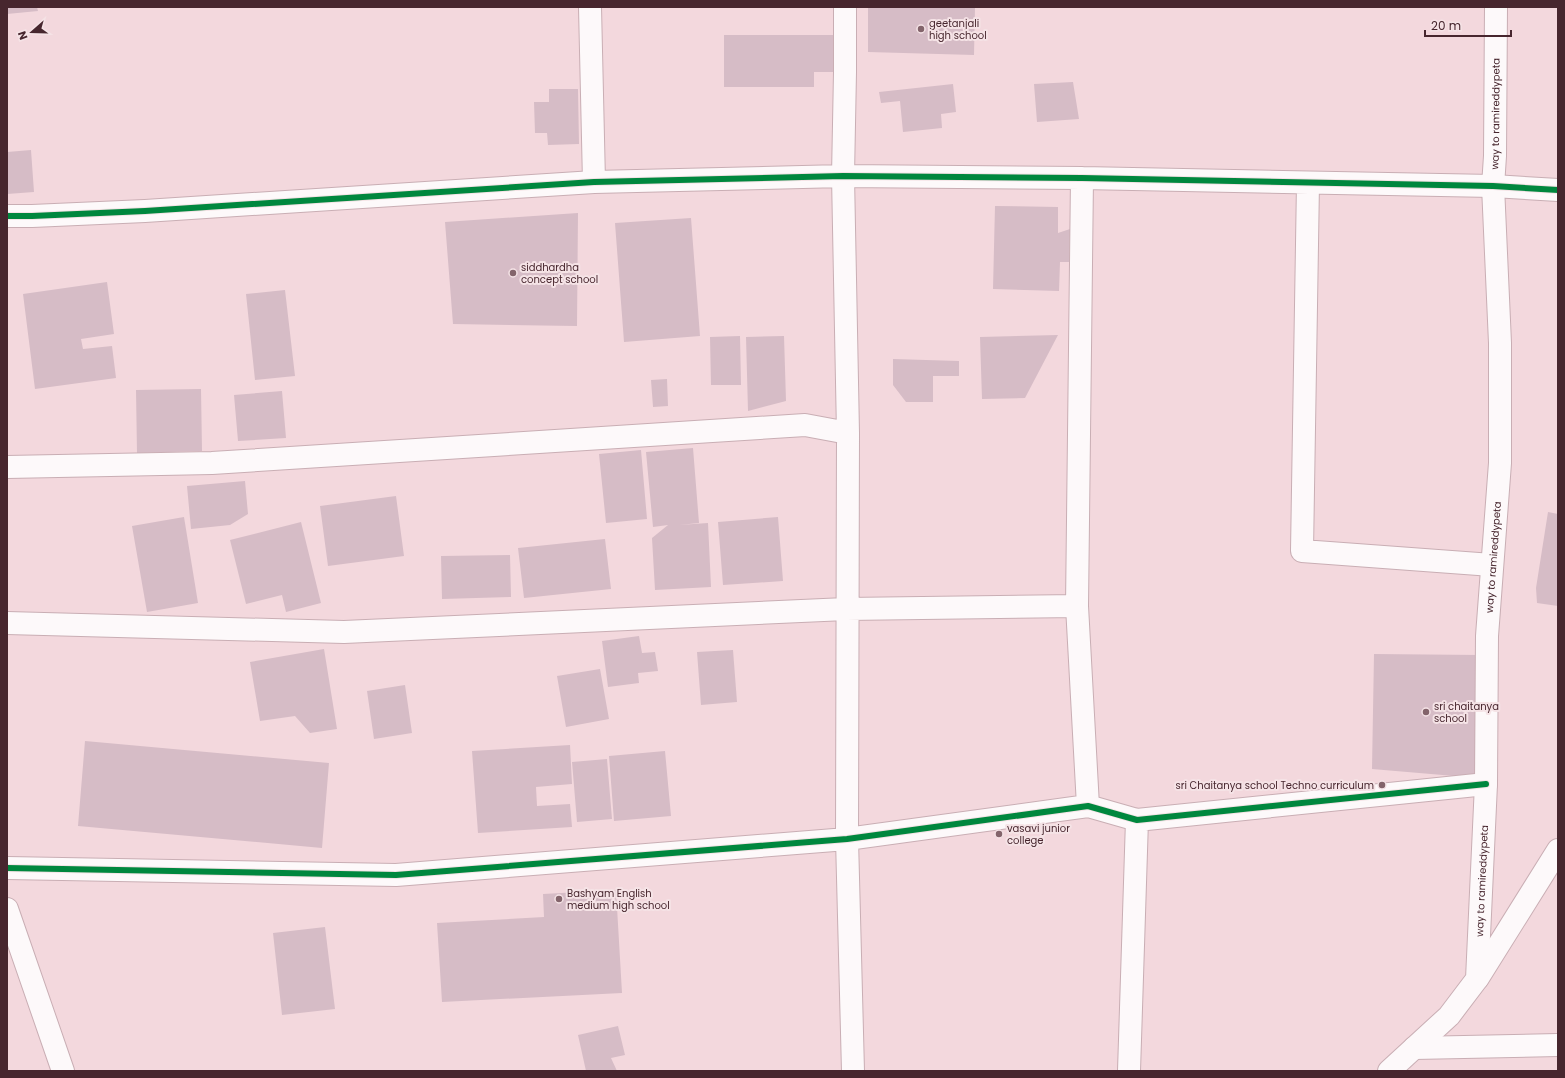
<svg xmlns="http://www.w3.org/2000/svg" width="1565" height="1078" font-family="Poppins,sans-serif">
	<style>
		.building { fill: #d6bcc6 }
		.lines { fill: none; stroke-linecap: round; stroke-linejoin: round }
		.minor-casing { stroke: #c9aeb4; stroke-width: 24 }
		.tertiary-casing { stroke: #c9aeb4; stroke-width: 24 }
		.secondary-casing { stroke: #c9aeb4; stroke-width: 24 }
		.minor { stroke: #fdf9fa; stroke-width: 22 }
		.tertiary { stroke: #fdf9fa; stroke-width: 22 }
		.secondary { stroke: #fdf9fa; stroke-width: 22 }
		.cycleway-casing { stroke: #f5e3e6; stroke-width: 8 }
		.cycleway { stroke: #00873e; stroke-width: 6 }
		.poi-dot { fill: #83646b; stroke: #f5e3e6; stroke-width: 1.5 }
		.labels { text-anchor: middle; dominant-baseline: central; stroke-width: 4; stroke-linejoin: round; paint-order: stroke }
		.poi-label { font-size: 10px; fill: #47262e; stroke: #f5e3e6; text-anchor: start }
		.street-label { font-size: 10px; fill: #47262e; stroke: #f5e3e6 }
	</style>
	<rect width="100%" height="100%" fill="#f3d8dd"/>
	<!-- building -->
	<path class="building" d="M7,7H37L38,11L7,14Z
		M868,7H975L974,55L868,52Z
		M724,35H845V72H814V87H724Z
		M1073,82L1079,119L1037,122L1034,84Z
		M953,84L956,112L941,114L942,128L903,132L900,101L881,103L879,92Z
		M549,89H578L579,144L548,145L547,133H535L534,102H549Z
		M31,150L34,192L7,194V152Z
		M995,206L1058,207V233L1070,229L1069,262H1060L1059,291L993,289Z
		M578,213L577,326L453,324L445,222Z
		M691,218L700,336L624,342L615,223Z
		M107,282L114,334L81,339L83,349L112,346L116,378L35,389L23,294Z
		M285,290L295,376L255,380L246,294Z
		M1058,335L1025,398L982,399L980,337Z
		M740,336L741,385H711L710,337Z
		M784,336L786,401L748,411L746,337Z
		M893,359L959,361V376H933V402H906L893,385Z
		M667,379L668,406L653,407L651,380Z
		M201,389L202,451L137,453L136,390Z
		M282,391L286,438L238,441L234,395Z
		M693,448L699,523L679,525L708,523L711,587L655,590L652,538L668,525L653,527L646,452Z
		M641,450L647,519L606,523L599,454Z
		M245,481L248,514L230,525L191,529L187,486Z
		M396,496L404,556L328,566L320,506Z
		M1548,512L1558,514V606L1537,603L1536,588Z
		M184,517L198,603L147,612L132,526Z
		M778,517L783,581L723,585L718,522Z
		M301,522L321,603L286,612L282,595L246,604L230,540Z
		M605,539L611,589L524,598L518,548Z
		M510,555L511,597L442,599L441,556Z
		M639,636L642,653L655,652L658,671L638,673L639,683L608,687L602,641Z
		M324,649L337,729L310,733L295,716L260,721L250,662Z
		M733,650L737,702L701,705L697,652Z
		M1374,654L1480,655L1478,778L1372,769Z
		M600,669L609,719L566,727L557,676Z
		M405,685L412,733L374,739L367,691Z
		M85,741L329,763L322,848L78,826Z
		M570,745L572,784L536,787L537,806L570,804L572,827L478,833L472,751Z
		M665,751L671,816L614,821L609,756Z
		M607,759L612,819L577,822L572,762Z
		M616,890L622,993L442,1002L437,923L544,917L543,894Z
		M325,927L335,1009L282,1015L273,933Z
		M618,1026L625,1055L611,1058L617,1071H586L578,1035Z"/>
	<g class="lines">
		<defs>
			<path id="minor" d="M590,7L594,182
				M845,7V72L843,176L848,433L847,839L853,1071
				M1082,178L1077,606L1088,806
				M1308,183L1302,551L1492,565
				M7,216H32L145,211L594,182L843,176L1082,178L1493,186L1558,190
				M7,467L212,463L805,425L848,433
				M7,623L344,632L846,609L1077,606
				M7,868L396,875L847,839L1088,806L1137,820L1486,784
				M1414,1048L1558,1045
				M1129,1071L1137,820"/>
			<g id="tertiary">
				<path d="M1478,978L1558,850"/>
				<path id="s1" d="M1389,1071L1449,1016L1477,979L1486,784L1487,636L1500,463V343L1493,186L1495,156L1496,7"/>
			</g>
			<path id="secondary" d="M7,909L63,1071"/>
		</defs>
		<!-- minor casing -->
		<use href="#minor" class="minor-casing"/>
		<!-- tertiary casing -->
		<use href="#tertiary" class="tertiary-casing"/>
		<!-- secondary casing -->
		<use href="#secondary" class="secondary-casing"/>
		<!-- minor -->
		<use href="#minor" class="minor"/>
		<!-- tertiary -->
		<use href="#tertiary" class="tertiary"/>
		<!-- secondary -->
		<use href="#secondary" class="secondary"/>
		<defs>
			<path id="cycleway" d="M7,216H32L145,211L594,182L843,176L1082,178L1493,186L1558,190
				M7,868L396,875L847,839L1088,806L1137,820L1486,784"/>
		</defs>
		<!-- cycleway casing -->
		<use href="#cycleway" class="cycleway-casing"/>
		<!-- cycleway -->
		<use href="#cycleway" class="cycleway"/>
	</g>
	<!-- markers -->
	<g class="poi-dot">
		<circle cx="921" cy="29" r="4"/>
		<circle cx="513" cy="273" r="4"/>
		<circle cx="1426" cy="712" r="4"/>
		<circle cx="1382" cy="785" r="4"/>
		<circle cx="999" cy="834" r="4"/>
		<circle cx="559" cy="899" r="4"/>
	</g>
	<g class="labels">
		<!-- poi labels -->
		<g class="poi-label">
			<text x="929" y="23">geetanjali<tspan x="929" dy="12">high school</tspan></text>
			<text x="521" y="267">siddhardha<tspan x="521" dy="12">concept school</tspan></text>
			<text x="1434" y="706">sri chaitanya<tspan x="1434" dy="12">school</tspan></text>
			<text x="1374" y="785" text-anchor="end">sri Chaitanya school Techno curriculum</text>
			<text x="1007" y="828">vasavi junior<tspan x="1007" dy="12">college</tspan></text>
			<text x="567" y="893">Bashyam English<tspan x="567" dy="12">medium high school</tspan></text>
		</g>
		<!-- street labels -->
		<g class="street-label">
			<text stroke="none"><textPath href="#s1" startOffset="994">way to ramireddypeta</textPath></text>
			<text stroke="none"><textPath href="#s1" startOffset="550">way to ramireddypeta</textPath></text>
			<text stroke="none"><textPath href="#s1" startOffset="226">way to ramireddypeta</textPath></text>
		</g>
	</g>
	<!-- border -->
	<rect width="1565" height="1078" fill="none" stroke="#47262e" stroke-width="16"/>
	<!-- north arrow -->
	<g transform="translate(32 32) rotate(250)" stroke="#f5e3e6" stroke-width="3" paint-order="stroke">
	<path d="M0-3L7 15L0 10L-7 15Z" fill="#47262e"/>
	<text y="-6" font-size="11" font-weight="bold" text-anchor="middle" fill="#47262e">N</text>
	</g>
	<!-- scale -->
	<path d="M1425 30v6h86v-6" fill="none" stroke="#47262e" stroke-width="2"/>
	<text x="1431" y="30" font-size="12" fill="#47262e" stroke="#f5e3e6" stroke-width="3" paint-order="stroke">20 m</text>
</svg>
